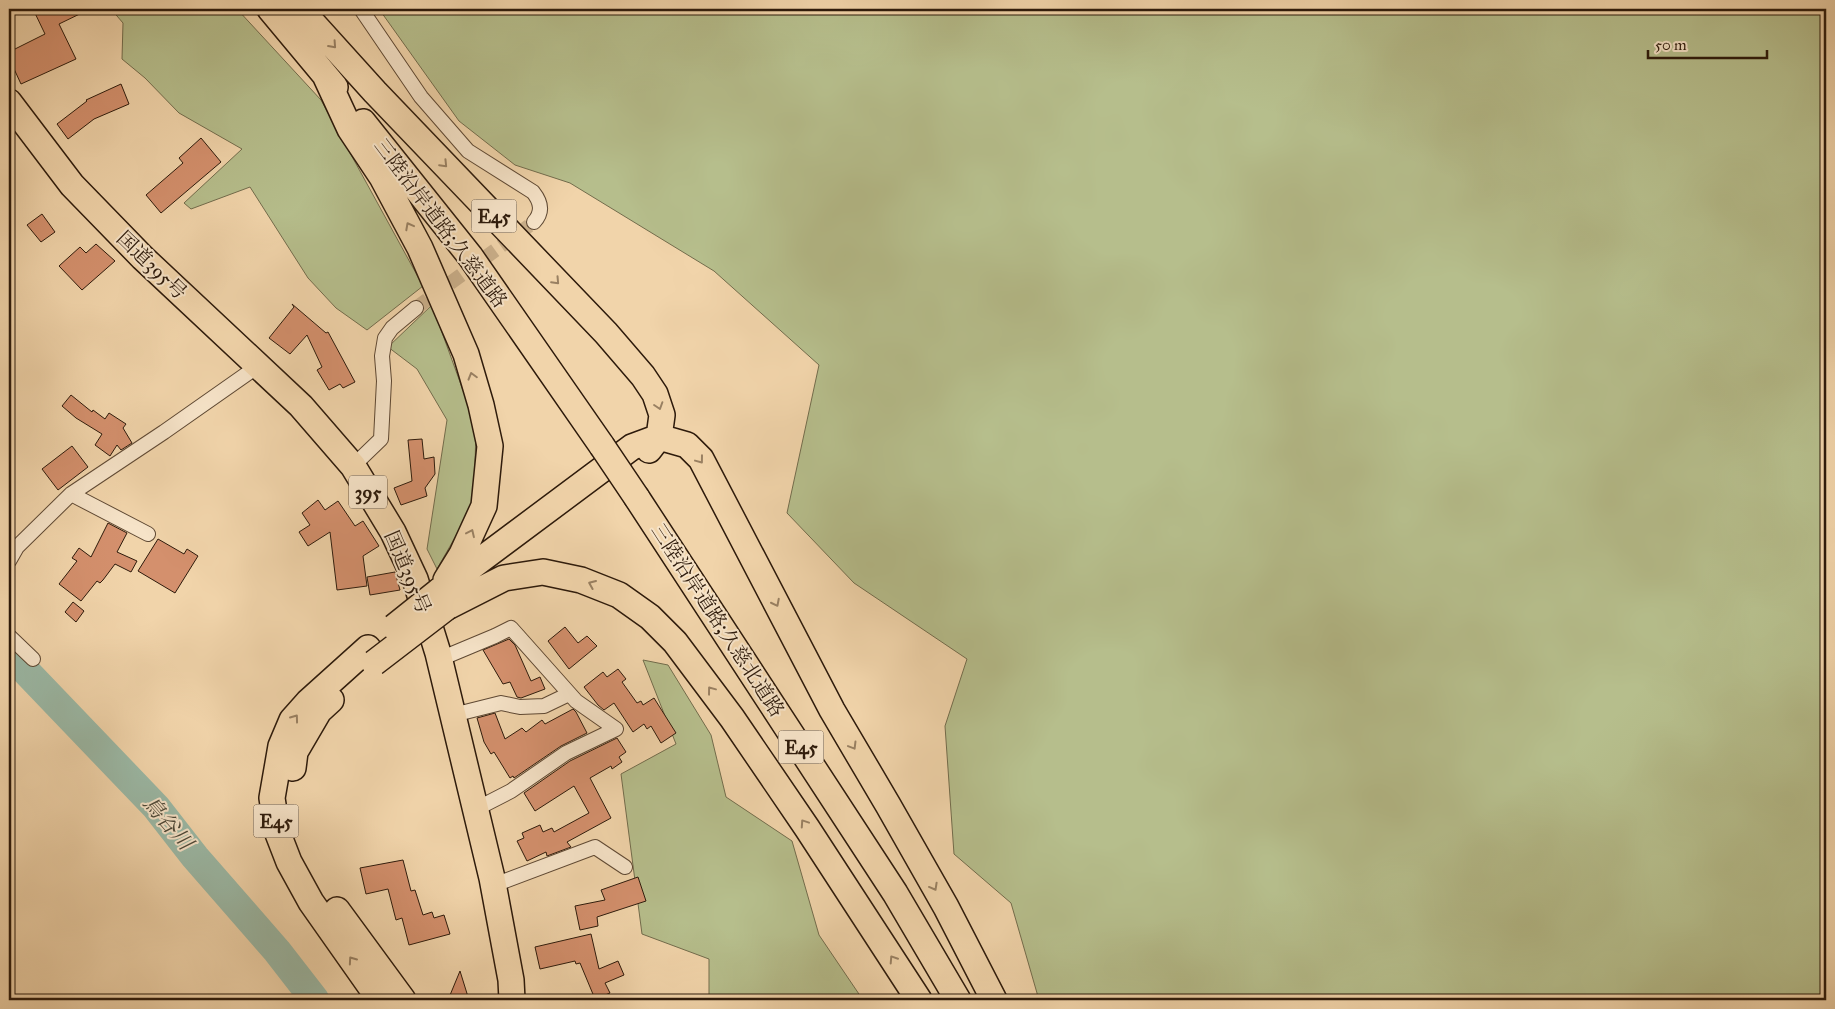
<svg xmlns="http://www.w3.org/2000/svg" width="1835" height="1009" font-family="'IM FELL Great Primer','Noto Serif JP',serif">
	<style>
		.green { fill: #b6be8c; stroke: #726c4c }
		.lines { fill: none; stroke-linecap: round; stroke-linejoin: round }
		.river { stroke: #9bb8a5; stroke-width: 29 }
		.building { fill: #d4906d; stroke: #2d1a0b }
		.street-tunnel { stroke: #caaf8a; stroke-width: 14; stroke-dasharray: 14 7; stroke-linecap: butt }
		.street-casing { stroke: #5e4833; stroke-width: 16 }
		.highway-casing { stroke: #2d1a0b; stroke-width: 28 }
		.street { stroke: #f6e3c8; stroke-width: 14 }
		.highway { stroke: #f1d4aa; stroke-width: 25 }
		.highway-bridge-casing { stroke: #2d1a0b; stroke-width: 28; stroke-linecap: butt }
		.highway-bridge { stroke: #f1d4aa; stroke-width: 25 }
		.oneway { stroke: #998062 }
		.labels { text-anchor: middle; dominant-baseline: central; stroke-width: 4; stroke-linejoin: round; paint-order: stroke }
		.shield { fill: #f6e3c8; stroke: #695644; stroke-width: 1 }
		.shield-label { font-size: 19px; font-weight: bold; fill: #2d1a0b }
		.street-label { font-size: 20px; fill: #2d1a0b; stroke: #f6e3c8 }
		.water-label { font-size: 21px; font-style: italic; fill: #4e4939; stroke: #f6e3c8 }
	</style>
	<rect width="100%" height="100%" fill="#f1d4aa"/>
	<filter id="stains"><feTurbulence type="fractalNoise" baseFrequency=".004" numOctaves="4"/><feColorMatrix values="0 0 0 0 .2 0 0 0 0 .09 0 0 0 0 .02 0 0 0 .5 -.17"/></filter>
	<radialGradient id="worn" r=".72"><stop offset=".6" stop-color="#630" stop-opacity="0"/><stop offset="1" stop-color="#630" stop-opacity=".3"/></radialGradient>
	<!-- green -->
	<path class="green" d="M111,9H237L321,100L423,286L367,330L336,308L308,278L250,187L191,209L184,203L242,149L179,113L145,78L122,59L123,23Z
		M379,9H1826V1000H1039L1011,903L954,854L945,726L967,659L854,583L787,513L819,365L714,271L570,183L515,165L459,121Z
		M432,305L476,426L474,504L437,569L427,549L447,420L417,369L388,347Z
		M643,660L668,665L711,735L726,797L792,841L819,935L863,1000H709V959L642,934L621,774L676,744Z"/>
	<g class="lines">
		<!-- river -->
		<path class="river" d="M9,657L19,664L156,807L195,857L277,951L315,1000"/>
	</g>
	<!-- building -->
	<path class="building" d="M33,9H90L59,24L76,59L21,84L9,58V52L45,34Z
		M121,84L129,104L94,119L68,139L57,124L87,101L86,100Z
		M201,138L221,162L161,213L146,195L183,163L179,158Z
		M42,214L55,232L41,242L27,225Z
		M96,244L115,261L82,290L59,266L80,247L86,253Z
		M292,304L326,333L328,332L355,382L343,388L340,384L329,390L317,370L322,367L307,335L290,354L269,338L294,307Z
		M71,395L92,412L93,410L105,419L109,413L126,424L123,428L132,443L121,450L117,445L110,456L95,445L102,434L76,418L62,406Z
		M422,439L424,459L434,457L435,474L425,488L427,496L401,505L394,488L412,481L408,440Z
		M72,446L88,467L58,490L42,469Z
		M318,500L325,510L338,501L355,526L363,521L379,546L363,556L367,586L337,590L330,532L308,546L299,532L310,525L302,513Z
		M108,523L127,533L117,552L137,561L131,572L115,564L103,580L100,583L97,581L81,601L59,584L77,561L72,558L79,548L91,557Z
		M158,539L184,554L187,549L198,556L175,593L138,571Z
		M395,572L400,590L370,595L367,577Z
		M73,602L84,611L76,622L65,612Z
		M565,627L578,643L587,636L597,646L569,669L548,641Z
		M509,639L515,645L531,681L540,677L545,689L521,698L517,697L510,682L503,684L483,650Z
		M618,669L626,679L622,682L637,703L641,701L643,705L654,698L676,733L661,743L651,726L647,729L644,724L633,732L614,703L604,710L598,705L584,687L603,672L607,677Z
		M573,709L576,712L587,733L561,746L514,778L513,776L510,778L494,752L491,754L484,742L477,718L495,713L505,739L522,728L526,732L542,720L545,724Z
		M617,738L626,752L619,757L622,762L612,769L611,766L590,778L611,818L567,842L571,847L547,856L546,852L527,861L517,841L524,838L522,833L540,825L543,832L552,828L554,832L589,813L574,786L535,811L524,793L570,761Z
		M403,860L411,891L415,890L423,915L432,912L434,918L444,915L450,934L409,945L402,918L396,920L388,889L366,894L360,868Z
		M638,877L646,901L597,917L598,926L580,930L575,906L605,900L601,890Z
		M591,934L599,969L618,961L624,975L605,983L610,993L595,999L580,963L576,964L575,961L540,969L535,947Z
		M460,971L469,1000H448Z"/>
	<g class="lines">
		<!-- street-tunnel -->
		<path class="street-tunnel" d="M416,308L534,222"/>
		<defs>
			<path id="street" d="M361,9L421,97L468,151L533,192C541,202 543,212 534,222
				M353,466L381,439L384,381L382,356L385,338L392,328L416,308
				M71,494L148,534
				M9,561L17,547L71,494L164,432L258,366
				M9,636L33,659
				M440,659L495,636L511,628L576,701L616,729L566,753L511,791L476,809
				M453,715L501,703L520,707L544,706L569,694
				M494,885L595,847L625,867"/>
			<path id="highway" d="M270,9L335,87
				M300,9L375,92L606,333L643,376L655,394L662,415L659,437L649,450
				M325,75L350,129L382,177L420,248L466,354L481,405L490,446L484,506L462,554L446,580
				M9,102L72,185L143,258L301,406L353,466L393,532L415,579L438,653L492,878L511,980L512,1000
				M363,122L470,256L602,446
				M637,498L895,893L958,1000
				M439,591L632,447L659,437L687,445L701,459L832,710L888,805L946,907L994,1000
				M447,607L504,578L543,572L581,580L619,595L650,617L675,642L732,718L807,828L919,1000
				M368,648L308,702L292,720L281,746L272,798L277,831L289,862L311,902L380,1000
				M293,768L295,752L319,711L331,700
				M337,910L403,1000"/>
		</defs>
		<!-- street casing -->
		<use href="#street" class="street-casing"/>
		<!-- highway casing -->
		<use href="#highway" class="highway-casing"/>
		<!-- street -->
		<use href="#street" class="street"/>
		<!-- highway -->
		<use href="#highway" class="highway"/>
		<defs>
			<path id="highway-bridge" d="M602,446L637,498
				M394,627L439,591
				M374,663L447,607"/>
		</defs>
		<!-- highway-bridge casing -->
		<use href="#highway-bridge" class="highway-bridge-casing"/>
		<!-- highway-bridge -->
		<use href="#highway-bridge" class="highway-bridge"/>
	</g>
	<!-- one-way arrows -->
	<defs><path id="oneway-chevron" d="M-2-3.5L2.5 0L-2 3.5" fill="none" stroke-width="1.6" stroke-linecap="round" stroke-linejoin="round" transform="scale(1.25)"/></defs>
	<g class="oneway">
		<use href="#oneway-chevron" transform="translate(333 45) rotate(48)"/>
		<use href="#oneway-chevron" transform="translate(444 164) rotate(46)"/>
		<use href="#oneway-chevron" transform="translate(409 226) rotate(-118)"/>
		<use href="#oneway-chevron" transform="translate(556 281) rotate(47)"/>
		<use href="#oneway-chevron" transform="translate(472 376) rotate(-106)"/>
		<use href="#oneway-chevron" transform="translate(659 406) rotate(72)"/>
		<use href="#oneway-chevron" transform="translate(700 460) rotate(53)"/>
		<use href="#oneway-chevron" transform="translate(471 533) rotate(-65)"/>
		<use href="#oneway-chevron" transform="translate(592 584) rotate(-157)"/>
		<use href="#oneway-chevron" transform="translate(776 603) rotate(63)"/>
		<use href="#oneway-chevron" transform="translate(711 690) rotate(-127)"/>
		<use href="#oneway-chevron" transform="translate(295 718) rotate(-54)"/>
		<use href="#oneway-chevron" transform="translate(853 746) rotate(59)"/>
		<use href="#oneway-chevron" transform="translate(804 823) rotate(-124)"/>
		<use href="#oneway-chevron" transform="translate(934 887) rotate(61)"/>
		<use href="#oneway-chevron" transform="translate(893 959) rotate(-123)"/>
		<use href="#oneway-chevron" transform="translate(352 960) rotate(-125)"/>
	</g>
	<g class="labels">
		<!-- shield labels -->
		<g class="shield">
			<rect x="471.5" y="199.5" width="45" height="33" rx="4"/>
			<rect x="349" y="475.5" width="38" height="33" rx="4"/>
			<rect x="778.5" y="730.5" width="45" height="33" rx="4"/>
			<rect x="253.5" y="804.5" width="45" height="33" rx="4"/>
		</g>
		<g class="shield-label">
			<text x="494" y="216">E45</text>
			<text x="368" y="492">395</text>
			<text x="801" y="747">E45</text>
			<text x="276" y="821">E45</text>
		</g>
		<!-- street labels -->
		<g class="street-label">
			<text transform="translate(441 223) rotate(53)">三陸沿岸道路;久慈道路</text>
			<text transform="translate(152 265) rotate(44)">国道395号</text>
			<text transform="translate(408 572) rotate(67)">国道395号</text>
			<text transform="translate(718 620) rotate(57)">三陸沿岸道路;久慈北道路</text>
		</g>
		<!-- water labels -->
		<g class="water-label">
			<text transform="translate(168 823) rotate(49)">鳥谷川</text>
		</g>
	</g>
	<!-- margin -->
	<rect width="1835" height="1009" fill="none" stroke="#f1d4aa" stroke-width="30"/>
	<rect x="10" y="10" width="1815" height="989" fill="none" stroke="#2d1a0b" stroke-width="2.5"/>
	<rect x="15" y="15" width="1805" height="979" fill="none" stroke="#2d1a0b"/>
	<!-- scale -->
	<path d="M1648 50v8h119v-8" fill="none" stroke="#2d1a0b" stroke-width="2.5"/>
	<text x="1655" y="50" font-size="15" fill="#2d1a0b" stroke="#f6e3c8" stroke-width="4" paint-order="stroke">50 m</text>
	<rect width="100%" height="100%" filter="url(#stains)"/>
	<rect width="100%" height="100%" fill="url(#worn)"/>
</svg>
